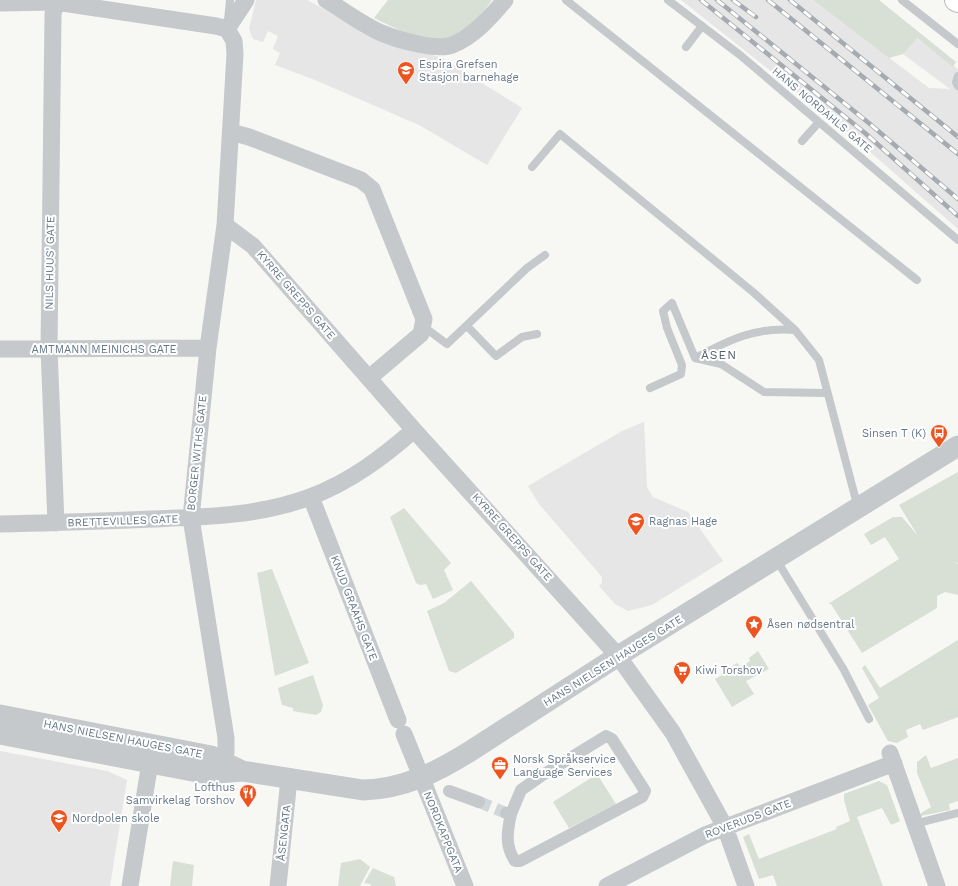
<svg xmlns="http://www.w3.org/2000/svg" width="958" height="886" font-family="'Work Sans',sans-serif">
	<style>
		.built { fill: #e5e6e5 }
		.green { fill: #d8dfd5 }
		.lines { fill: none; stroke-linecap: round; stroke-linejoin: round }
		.pedestrian-tunnel { stroke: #d2d7d9; stroke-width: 12; stroke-dasharray: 12 6; stroke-linecap: butt }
		.trunk-casing { stroke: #b7bbbe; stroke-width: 24 }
		.service { stroke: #c5c9cc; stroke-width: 8 }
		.pedestrian { stroke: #c5c9cc; stroke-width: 12 }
		.minor { stroke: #c5c9cc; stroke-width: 17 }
		.tertiary { stroke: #c5c9cc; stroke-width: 21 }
		.trunk { stroke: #fff; stroke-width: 22 }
		.rail-casing { stroke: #a5abb1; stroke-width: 4.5 }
		.rail { stroke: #fff; stroke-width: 3; stroke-dasharray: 9; stroke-linecap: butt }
		.labels { text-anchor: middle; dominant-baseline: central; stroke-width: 4; stroke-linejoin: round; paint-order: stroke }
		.poi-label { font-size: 11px; fill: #657787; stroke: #fff; text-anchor: start }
		.street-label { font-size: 11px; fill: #657787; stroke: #fff }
		.neighbourhood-label { font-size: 12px; letter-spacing: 1px; fill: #53606b; stroke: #fff }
	</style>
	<rect width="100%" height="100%" fill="#f7f7f4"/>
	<!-- built -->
	<path class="built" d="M256,0H307L368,32L444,59L522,108L487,165L419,125L315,80L275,65L280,53L273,49L278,36L268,31L263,42L253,39L249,29Z
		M681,0H813L929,88L950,89L903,54L916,38L958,69V229L844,129Z
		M644,422L647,487L653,497L688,512L723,561L652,605L628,611L615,604L599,586L602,583V577L539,504L528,486L622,431Z
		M0,751L107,771L127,780L110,886H0Z"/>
	<!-- green -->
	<path class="green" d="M388,0H492C486,8 480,17 473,25C443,55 405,33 374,18Z
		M813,0H879L956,62L953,67L917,38L903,54L889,58Z
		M958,472V563L955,562L958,564V595L945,592L937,596V608L862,653L831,604H828L899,559L885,537L871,545L864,534L893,517H902L918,536L899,505Z
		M404,508L451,563L444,570L453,590L433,599L426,584L420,585L416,583L390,517Z
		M272,569L309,663L275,676L257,573Z
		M471,581L514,633V638L456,673L449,671L427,611L444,603Z
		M958,640V717L923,730L920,724L906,730L908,737L897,743L888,741L868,705L879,698L862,668L865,665L880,688Z
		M758,651L769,669L746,681L754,694L732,707L715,679L722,675L721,673L737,663L741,667L750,661L749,658Z
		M313,675L323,705L321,712L316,715L293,711V708L282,705L278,688Z
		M926,755L931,768L958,758V801L949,804L950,810L921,816V813L931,807L917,773V762Z
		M597,774L616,804L569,828L553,802Z
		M879,781L887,785L900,821L891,825L882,808L857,817L883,886H777L773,875L759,879L743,837L749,834L759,859L837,829L836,827L850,821L844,800V794Z
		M360,859L370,867L360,886H338L341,863Z
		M173,861L194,865L192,886H170Z
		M373,868L394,877L396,886H371L370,884L364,883Z"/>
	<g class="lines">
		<!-- pedestrian-tunnel -->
		<path class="pedestrian-tunnel" d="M479,802L506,813"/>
		<defs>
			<path id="trunk" d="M956,0L958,1"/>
		</defs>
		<!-- trunk casing -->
		<use href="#trunk" class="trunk-casing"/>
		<!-- service -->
		<path class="service" d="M566,0L917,280
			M668,0L740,55L958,240
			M902,0L958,44
			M228,21L230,0
			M686,47L702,26
			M958,76L956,82L958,86
			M802,141L819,122
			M532,167L560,134L753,292L795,330
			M467,326L496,356L522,337L537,334
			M424,327L447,344L527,268L545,255
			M695,358C731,339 755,327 795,330L819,360L858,508
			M650,388L681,374L682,365L667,328L663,311L672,303L695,358L721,364L764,392L827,393
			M776,559L844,670L869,719
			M914,824L958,813"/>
		<!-- pedestrian -->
		<path class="pedestrian" d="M449,791L479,802
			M506,813L511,814L521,790L541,776L606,736L612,739L645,791L642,797L520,861H515C505,846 507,832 511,814"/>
		<!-- minor -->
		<path class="minor" d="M326,0C345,11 364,26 384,34C399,40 437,51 452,45C473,37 491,17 505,0
			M0,3L56,2L216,26L227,29
			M227,29L246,0
			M231,132L249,137L361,180L372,189L424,319L421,334L369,378
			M225,225L253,246L414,430L618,656L673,733L725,827L746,886
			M0,349L208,348
			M311,497L398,720
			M56,523L49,349L53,14L57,0
			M0,524C51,523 101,521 152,519C206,517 259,516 310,497C350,482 383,457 414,430
			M404,734L465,886
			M890,753L937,886
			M222,773L226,752V738L191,518L208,348L225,225L235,54L234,41L227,29
			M130,886L152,750
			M278,886L289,779
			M607,886L705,835L894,763"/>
		<!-- tertiary -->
		<path class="tertiary" d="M0,715L211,756L242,771
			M0,734L208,774L242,771L363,790C403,789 435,773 469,752L618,656L958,446"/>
		<!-- trunk -->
		<use href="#trunk" class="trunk"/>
		<defs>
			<path id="rail" d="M701,0L865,133L958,216
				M717,0L870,124L958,199
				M733,0L756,17
				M768,0L958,154
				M790,0L958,137"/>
		</defs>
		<!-- rail casing -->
		<use href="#rail" class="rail-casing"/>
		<!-- rail -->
		<use href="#rail" class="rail"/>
	</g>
	<!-- icons -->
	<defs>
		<symbol id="school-pin" viewBox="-11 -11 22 30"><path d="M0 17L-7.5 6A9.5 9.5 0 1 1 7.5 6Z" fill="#ec5520" stroke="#fff"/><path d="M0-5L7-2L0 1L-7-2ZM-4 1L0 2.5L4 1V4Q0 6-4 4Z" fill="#fff"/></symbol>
		<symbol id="bus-pin" viewBox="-11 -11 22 30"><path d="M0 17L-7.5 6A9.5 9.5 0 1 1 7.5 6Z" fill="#ec5520" stroke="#fff"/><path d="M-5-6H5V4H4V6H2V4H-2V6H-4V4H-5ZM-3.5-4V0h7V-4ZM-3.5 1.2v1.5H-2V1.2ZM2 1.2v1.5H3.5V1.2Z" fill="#fff"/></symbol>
		<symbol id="sight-pin" viewBox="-11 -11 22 30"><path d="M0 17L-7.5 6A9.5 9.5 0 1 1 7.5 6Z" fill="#ec5520" stroke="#fff"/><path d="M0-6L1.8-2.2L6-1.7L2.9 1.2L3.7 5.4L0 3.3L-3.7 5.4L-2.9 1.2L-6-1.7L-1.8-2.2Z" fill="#fff"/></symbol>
		<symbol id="supermarket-pin" viewBox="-11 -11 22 30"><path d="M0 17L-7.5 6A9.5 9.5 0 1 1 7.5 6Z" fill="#ec5520" stroke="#fff"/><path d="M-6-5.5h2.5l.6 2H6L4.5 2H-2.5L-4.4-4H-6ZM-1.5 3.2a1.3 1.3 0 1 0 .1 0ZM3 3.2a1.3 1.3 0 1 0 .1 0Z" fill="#fff"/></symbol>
		<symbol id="office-pin" viewBox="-11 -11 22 30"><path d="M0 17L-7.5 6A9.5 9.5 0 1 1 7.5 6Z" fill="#ec5520" stroke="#fff"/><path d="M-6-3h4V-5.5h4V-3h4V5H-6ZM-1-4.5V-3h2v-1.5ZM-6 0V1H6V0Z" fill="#fff"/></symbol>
		<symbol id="restaurant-pin" viewBox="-11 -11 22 30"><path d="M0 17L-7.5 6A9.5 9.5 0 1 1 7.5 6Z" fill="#ec5520" stroke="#fff"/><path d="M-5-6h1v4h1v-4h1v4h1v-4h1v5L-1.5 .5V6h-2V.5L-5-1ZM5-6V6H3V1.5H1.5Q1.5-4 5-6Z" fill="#fff"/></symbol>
	</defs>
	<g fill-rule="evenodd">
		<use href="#school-pin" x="396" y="60" width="20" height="27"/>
		<use href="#bus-pin" x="929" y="423" width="20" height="27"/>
		<use href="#school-pin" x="626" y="511" width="20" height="27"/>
		<use href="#sight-pin" x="744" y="614" width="20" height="27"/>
		<use href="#supermarket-pin" x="672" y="660" width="20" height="27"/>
		<use href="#office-pin" x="490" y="755" width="20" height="27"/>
		<use href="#restaurant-pin" x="238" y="783" width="20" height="27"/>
		<use href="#school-pin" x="49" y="808" width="20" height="27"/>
	</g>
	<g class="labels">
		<!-- poi labels -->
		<g class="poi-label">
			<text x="419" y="64">Espira Grefsen<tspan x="419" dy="13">Stasjon barnehage</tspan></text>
			<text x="926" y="433" text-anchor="end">Sinsen T (K)</text>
			<text x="649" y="521">Ragnas Hage</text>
			<text x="767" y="624">Åsen nødsentral</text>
			<text x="695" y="670">Kiwi Torshov</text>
			<text x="513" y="759">Norsk Språkservice<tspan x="513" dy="13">Language Services</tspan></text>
			<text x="235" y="787" text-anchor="end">Lofthus<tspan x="235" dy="13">Samvirkelag Torshov</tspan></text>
			<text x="72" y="818">Nordpolen skole</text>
		</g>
		<!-- street labels -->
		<g class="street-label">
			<text transform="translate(822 110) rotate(40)">HANS NORDAHLS GATE</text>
			<text transform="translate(50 263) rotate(-89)">NILS HUUS' GATE</text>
			<text transform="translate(296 295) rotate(49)">KYRRE GREPPS GATE</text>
			<text x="104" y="349">AMTMANN MEINICHS GATE</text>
			<text transform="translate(197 453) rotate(-84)">BORGER WITHS GATE</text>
			<text transform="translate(123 521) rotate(-2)">BRETTEVILLES GATE</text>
			<text transform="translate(512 537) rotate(48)">KYRRE GREPPS GATE</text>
			<text transform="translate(354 608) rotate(69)">KNUD GRAAHS GATE</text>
			<text transform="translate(613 661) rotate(-32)">HANS NIELSEN HAUGES GATE</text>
			<text transform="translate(123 739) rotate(11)">HANS NIELSEN HAUGES GATE</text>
			<text transform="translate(748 819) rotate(-21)">ROVERUDS GATE</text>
			<text transform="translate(443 832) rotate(68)">NORDKAPPGATA</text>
			<text transform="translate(284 833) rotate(-84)">ÅSENGATA</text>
		</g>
		<!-- neighbourhood labels -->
		<g class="neighbourhood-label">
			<text x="719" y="355">ÅSEN</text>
		</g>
	</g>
</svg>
